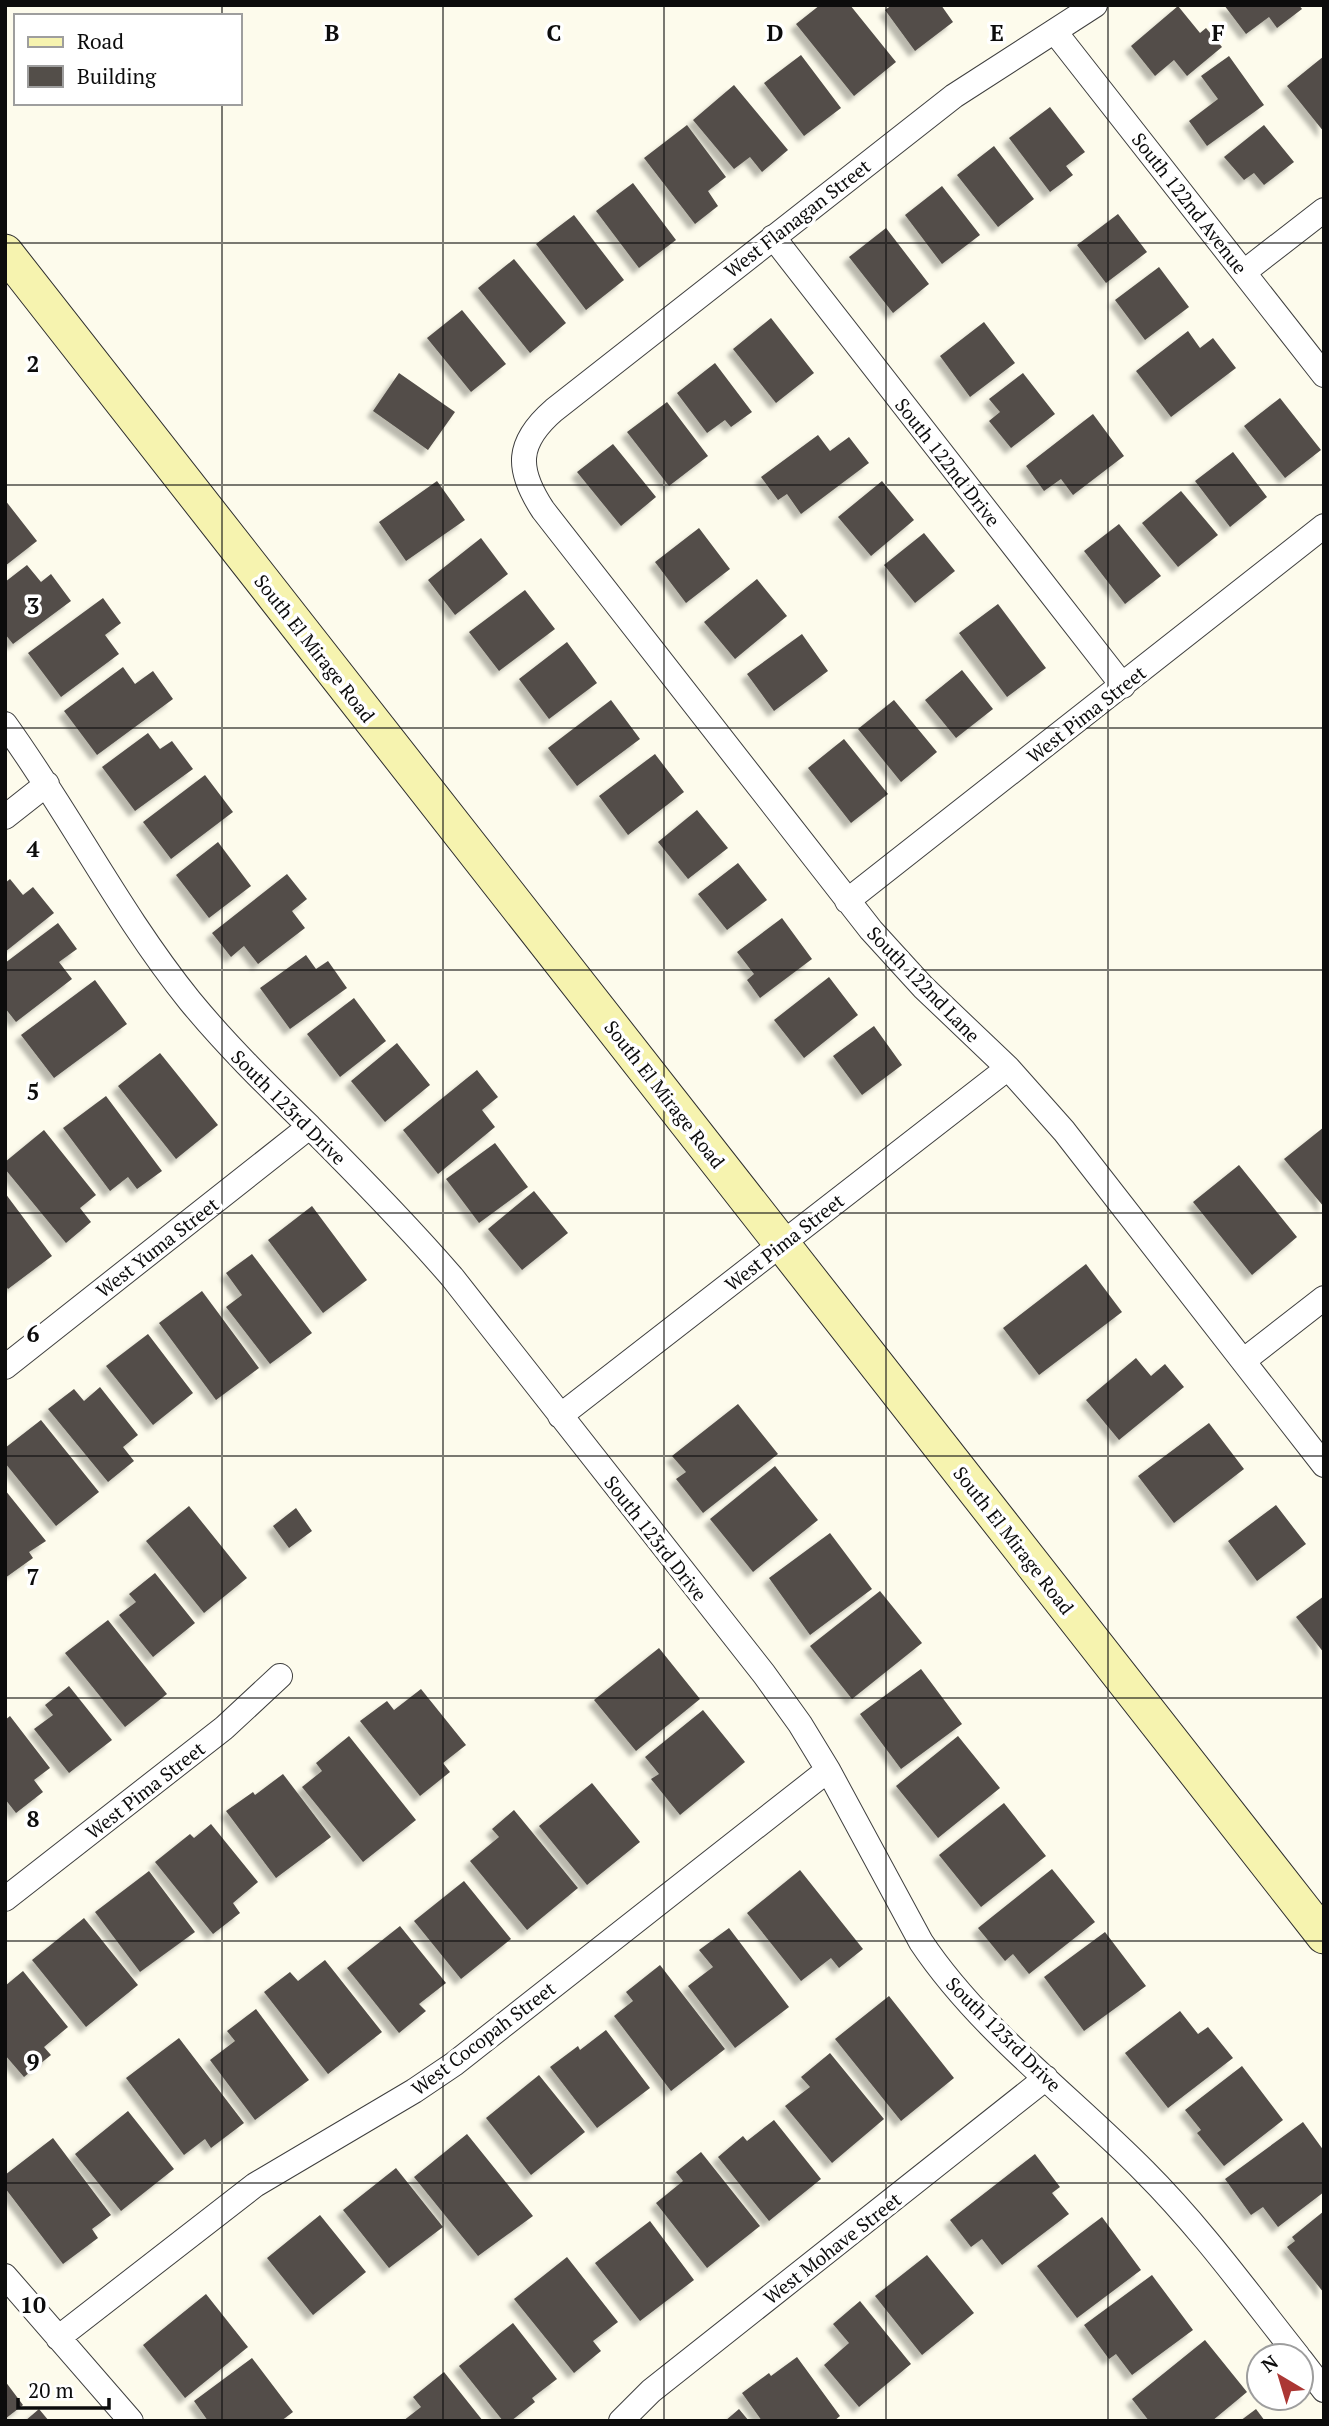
<svg xmlns="http://www.w3.org/2000/svg" width="1329" height="2426" font-family="'PT Serif',serif">
	<style>
		.building { fill: #534e49; filter: url(#shadow) }
		.lines { fill: none; stroke-linecap: round; stroke-linejoin: round }
		.minor-casing { stroke: #3f3f3f; stroke-width: 26 }
		.secondary-casing { stroke: #2e2e2e; stroke-width: 37 }
		.minor { stroke: #fff; stroke-width: 24 }
		.secondary { stroke: #f6f3af; stroke-width: 35 }
		.grid { fill: none; stroke: #0c0c0c; stroke-width: 2; stroke-opacity: 0.55 }
		.labels { text-anchor: middle; dominant-baseline: central; stroke-width: 7; stroke-linejoin: round; paint-order: stroke }
		.street-label { font-size: 19px; fill: #0c0c0c; stroke: #fff }
		.grid-label { font-size: 23px; text-anchor: middle; font-weight: bold; fill: #0c0c0c; stroke: #fff; stroke-width: 7; stroke-linejoin: round; paint-order: stroke }
	</style>
	<defs>
		<filter id="shadow"><feDropShadow dx="-6" dy="6" stdDeviation="2" flood-color="#0004"/></filter>
	</defs>
	<rect width="100%" height="100%" fill="#fdfbec"/>
	<!-- building -->
	<path class="building" d="M820,5H850L896,62L854,96L796,24Z
		M892,5H941L953,22L915,51L885,10Z
		M1224,5H1299L1302,9L1277,28L1269,17L1246,34Z
		M1178,6L1200,33L1206,28L1222,47L1187,76L1174,60L1155,76L1131,46Z
		M801,55L841,108L804,136L764,83Z
		M1229,56L1264,105L1207,146L1189,121L1218,99L1201,76Z
		M1324,56V132L1287,86Z
		M734,85L788,150L762,172L750,157L734,169L693,120Z
		M1050,107L1085,152L1066,166L1073,175L1050,192L1009,138Z
		M687,125L726,177L708,191L718,206L695,224L644,158Z
		M1264,125L1294,162L1264,185L1254,173L1244,180L1224,157Z
		M994,146L1034,199L998,227L957,175Z
		M633,183L676,240L639,268L596,211Z
		M942,186L980,235L942,264L905,215Z
		M1118,214L1147,252L1106,283L1077,245Z
		M574,215L624,280L586,310L536,244Z
		M886,228L929,284L893,313L849,257Z
		M514,259L566,323L530,353L478,288Z
		M1159,267L1189,307L1145,340L1115,300Z
		M462,310L506,364L471,392L427,338Z
		M771,318L814,373L776,403L733,349Z
		M984,322L1015,363L970,397L940,356Z
		M1188,331L1200,348L1213,338L1236,368L1171,417L1136,371Z
		M715,363L752,412L731,427L725,420L707,433L677,393Z
		M399,373L455,412L428,450L373,411Z
		M1023,373L1055,414L1011,448L989,421L1000,412L989,399Z
		M1280,398L1321,450L1285,478L1244,426Z
		M667,402L708,456L669,486L627,432Z
		M1093,414L1124,456L1073,495L1061,479L1044,491L1026,466Z
		M818,435L830,451L849,437L869,463L801,514L787,494L778,500L761,477Z
		M613,444L656,497L621,526L577,472Z
		M1233,452L1267,497L1230,527L1195,481Z
		M437,481L465,520L406,561L379,522Z
		M882,481L914,520L871,556L838,517Z
		M1181,491L1218,535L1178,567L1142,523Z
		M5,500L37,541L5,566Z
		M1119,524L1161,576L1125,604L1084,551Z
		M699,528L730,569L686,603L655,562Z
		M924,533L955,571L915,603L884,565Z
		M481,538L508,574L455,615L428,580Z
		M27,565L41,582L51,574L71,601L13,644L5,634V582Z
		M757,579L787,616L735,659L704,622Z
		M525,590L555,629L499,671L469,632Z
		M103,598L121,623L105,635L119,654L61,697L28,653Z
		M998,604L1046,668L1007,697L959,633Z
		M802,634L828,671L774,711L747,674Z
		M567,642L597,683L549,719L519,679Z
		M123,667L135,684L153,671L173,699L97,755L64,711Z
		M962,670L993,709L956,738L925,700Z
		M611,700L640,739L577,786L548,748Z
		M894,700L937,752L901,782L858,729Z
		M148,733L160,749L172,741L193,769L135,811L102,767Z
		M844,739L888,794L851,823L808,768Z
		M655,754L684,792L628,835L599,796Z
		M205,775L233,812L171,859L143,822Z
		M697,810L728,848L688,879L658,842Z
		M218,842L251,886L209,918L176,875Z
		M738,863L767,900L727,930L698,894Z
		M287,874L307,899L292,911L305,928L258,964L244,946L231,957L212,933Z
		M10,879L23,895L33,887L54,913L5,952V883Z
		M782,918L812,959L760,998L747,980L754,974L737,952Z
		M58,923L77,949L59,962L72,979L16,1022L5,1008V963Z
		M306,955L316,969L328,961L347,988L290,1029L260,988Z
		M829,977L858,1015L804,1058L774,1020Z
		M95,980L127,1024L54,1078L21,1035Z
		M354,998L386,1041L340,1077L307,1034Z
		M874,1026L902,1065L862,1095L833,1056Z
		M397,1043L430,1085L385,1122L351,1081Z
		M160,1053L218,1125L176,1159L118,1086Z
		M477,1070L498,1097L482,1110L495,1127L438,1174L403,1130Z
		M106,1096L162,1171L137,1189L128,1177L110,1191L63,1128Z
		M1324,1127V1207L1284,1159Z
		M44,1130L96,1195L80,1208L91,1222L66,1243L5,1169V1162Z
		M495,1143L528,1187L479,1223L446,1179Z
		M1239,1165L1297,1237L1252,1275L1193,1202Z
		M534,1191L568,1233L522,1270L488,1229Z
		M5,1193L52,1256L8,1289L5,1285Z
		M312,1206L367,1280L323,1313L268,1240Z
		M252,1254L312,1333L270,1364L226,1307L242,1295L226,1273Z
		M1086,1264L1122,1312L1039,1375L1003,1328Z
		M202,1291L259,1368L216,1400L159,1323Z
		M148,1334L193,1393L153,1425L106,1366Z
		M1136,1358L1151,1376L1165,1364L1184,1387L1119,1440L1086,1400Z
		M100,1387L138,1435L123,1447L134,1461L108,1482L48,1409L74,1389L84,1401Z
		M738,1404L778,1454L703,1513L676,1479L686,1472L672,1456Z
		M41,1420L99,1492L56,1526L5,1463V1448Z
		M1209,1423L1244,1469L1174,1523L1138,1476Z
		M775,1466L818,1520L753,1572L710,1519Z
		M5,1490L46,1541L29,1552L33,1558L5,1578Z
		M1276,1505L1306,1544L1257,1581L1228,1541Z
		M189,1506L247,1578L204,1613L146,1541Z
		M296,1508L312,1531L289,1548L273,1526Z
		M830,1533L872,1589L810,1635L769,1578Z
		M155,1573L195,1623L153,1657L119,1615L136,1602L129,1594Z
		M880,1591L922,1643L852,1699L810,1646Z
		M1324,1596V1653L1296,1617Z
		M108,1620L167,1694L125,1727L65,1653Z
		M659,1648L700,1699L636,1751L594,1700Z
		M921,1669L962,1724L901,1769L860,1714Z
		M69,1686L112,1740L69,1773L34,1729L53,1715L45,1705Z
		M421,1689L466,1745L443,1763L450,1772L420,1796L360,1721L387,1701L394,1710Z
		M703,1710L745,1762L680,1815L651,1779L659,1774L645,1757Z
		M10,1716L50,1768L34,1780L43,1792L16,1813L5,1799V1720Z
		M349,1736L416,1820L363,1862L302,1787L322,1771L316,1763Z
		M958,1736L1000,1788L938,1838L896,1786Z
		M283,1774L331,1837L276,1878L226,1811L253,1792L255,1795Z
		M592,1783L640,1842L587,1885L539,1826Z
		M1004,1803L1046,1856L981,1907L939,1855Z
		M514,1810L578,1888L527,1930L470,1861L499,1837L492,1829Z
		M211,1824L258,1882L233,1903L240,1913L213,1934L155,1862L190,1834L194,1838Z
		M1052,1869L1095,1922L1029,1974L1013,1954L1005,1961L978,1928Z
		M800,1870L863,1949L839,1968L831,1958L801,1981L747,1913Z
		M149,1871L195,1932L140,1972L95,1912Z
		M464,1881L511,1939L461,1979L414,1921Z
		M84,1918L138,1985L86,2027L32,1960Z
		M400,1926L446,1983L419,2004L426,2011L399,2033L347,1968Z
		M729,1928L789,2007L735,2048L688,1986L713,1967L699,1950Z
		M1105,1932L1146,1986L1084,2031L1044,1977Z
		M325,1960L382,2032L328,2074L264,1992L290,1972L298,1981Z
		M660,1965L725,2049L671,2091L614,2016L633,2001L626,1992Z
		M23,1971L68,2027L44,2047L51,2055L24,2077L5,2055V1986Z
		M889,1996L954,2078L901,2121L835,2039Z
		M256,2009L309,2080L255,2120L210,2060L235,2041L227,2031Z
		M1180,2011L1198,2034L1208,2027L1233,2058L1168,2108L1125,2053Z
		M606,2030L650,2088L597,2128L550,2067L578,2046L580,2050Z
		M179,2038L244,2123L211,2148L205,2139L184,2155L126,2078Z
		M830,2053L884,2119L832,2163L785,2106L810,2087L801,2077Z
		M1242,2066L1283,2120L1224,2166L1197,2133L1201,2130L1185,2110Z
		M539,2075L585,2132L531,2175L486,2118Z
		M128,2111L174,2169L121,2211L75,2154Z
		M774,2120L821,2179L769,2221L718,2157L743,2136L747,2141Z
		M1303,2122L1324,2151V2192L1278,2227L1263,2207L1251,2215L1225,2179Z
		M467,2134L533,2216L478,2256L414,2177Z
		M53,2138L111,2215L92,2229L98,2238L63,2264L5,2188V2175Z
		M701,2152L760,2226L707,2268L656,2203L683,2181L676,2172Z
		M1035,2154L1060,2187L1052,2193L1069,2214L1002,2265L982,2239L971,2247L950,2220Z
		M396,2168L443,2227L389,2268L343,2210Z
		M1324,2211V2293L1287,2247L1295,2241L1292,2237Z
		M320,2215L366,2272L313,2315L267,2258Z
		M1102,2217L1141,2270L1077,2318L1037,2266Z
		M650,2221L694,2280L640,2321L595,2263Z
		M927,2255L974,2313L922,2355L875,2296Z
		M567,2257L618,2322L593,2341L601,2351L574,2373L514,2299Z
		M1152,2275L1193,2330L1132,2375L1116,2354L1109,2359L1084,2325Z
		M206,2294L248,2347L185,2398L143,2345Z
		M860,2301L911,2364L859,2407L824,2365L849,2343L833,2324Z
		M513,2323L557,2379L532,2398L535,2402L511,2421H503L459,2366Z
		M1205,2340L1247,2392L1212,2421H1149L1132,2399Z
		M797,2357L840,2416L834,2421H762L742,2393L769,2373L771,2376Z
		M252,2358L293,2412L281,2421H208L194,2401Z
		M444,2372L483,2421H403L421,2407L413,2397Z
		M5,2381L23,2405L5,2419Z
		M39,2409L49,2421H25Z
		M739,2409L749,2421H725Z
		M1256,2409L1265,2421H1240Z"/>
	<g class="lines">
		<defs>
			<path id="minor" d="M1095,5L954,96L554,410C516,443 516,469 543,510L871,930L923,987L1008,1068L1064,1131L1324,1465
				M1055,32L1324,375
				M773,237L1123,686
				M1244,272L1324,210
				M5,724C70,814 120,914 190,1001C227,1046 268,1086 310,1127C359,1176 407,1225 452,1277L764,1674L800,1724L828,1770L921,1942C979,2029 1071,2097 1144,2171C1201,2228 1248,2293 1298,2356
				M5,817L47,784
				M847,901L1324,526
				M1243,1361L1324,1298
				M5,1367L309,1127
				M560,1416L1008,1068
				M5,1899L224,1728L280,1676
				M5,2276L131,2421
				M58,2338L255,2185L414,2091L454,2064L828,1770
				M1301,2360L1324,2390
				M621,2421L651,2391L1046,2078"/>
			<path id="secondary" d="M5,252L1324,1936"/>
		</defs>
		<!-- minor casing -->
		<use href="#minor" class="minor-casing"/>
		<!-- secondary casing -->
		<use href="#secondary" class="secondary-casing"/>
		<!-- minor -->
		<use href="#minor" class="minor"/>
		<!-- secondary -->
		<use href="#secondary" class="secondary"/>
	</g>
	<!-- grid -->
	<path class="grid" d="M222,5V16M443,5V2421M664,5V2421M886,5V2421M1108,5V2421M222,103V2421M5,243H1324M5,485H1324M5,728H1324M5,970H1324M5,1213H1324M5,1456H1324M5,1698H1324M5,1941H1324M5,2183H1324"/>
	<g class="labels">
		<!-- street labels -->
		<g class="street-label">
			<text transform="translate(1190 203) rotate(52)">South 122nd Avenue</text>
			<text transform="translate(797 218) rotate(-38)">West Flanagan Street</text>
			<text transform="translate(948 462) rotate(52)">South 122nd Drive</text>
			<text transform="translate(315 648) rotate(52)">South El Mirage Road</text>
			<text transform="translate(1086 714) rotate(-38)">West Pima Street</text>
			<text transform="translate(924 984) rotate(46)">South 122nd Lane</text>
			<text transform="translate(665 1094) rotate(52)">South El Mirage Road</text>
			<text transform="translate(289 1107) rotate(45)">South 123rd Drive</text>
			<text transform="translate(784 1242) rotate(-38)">West Pima Street</text>
			<text transform="translate(157 1247) rotate(-38)">West Yuma Street</text>
			<text transform="translate(656 1538) rotate(52)">South 123rd Drive</text>
			<text transform="translate(1014 1540) rotate(52)">South El Mirage Road</text>
			<text transform="translate(145 1790) rotate(-38)">West Pima Street</text>
			<text transform="translate(1004 2034) rotate(45)">South 123rd Drive</text>
			<text transform="translate(483 2038) rotate(-37)">West Cocopah Street</text>
			<text transform="translate(832 2248) rotate(-38)">West Mohave Street</text>
		</g>
	</g>
	<g class="grid-label">
		<text x="332" y="41">B</text>
		<text x="554" y="41">C</text>
		<text x="775" y="41">D</text>
		<text x="997" y="41">E</text>
		<text x="1218" y="41">F</text>
		<text x="33" y="372">2</text>
		<text x="33" y="614">3</text>
		<text x="33" y="857">4</text>
		<text x="33" y="1100">5</text>
		<text x="33" y="1342">6</text>
		<text x="33" y="1585">7</text>
		<text x="33" y="1827">8</text>
		<text x="33" y="2070">9</text>
		<text x="33" y="2313">10</text>
	</g>
	<!-- border -->
	<rect width="1329" height="2426" fill="none" stroke="#0c0c0c" stroke-width="14"/>
	<!-- legend -->
	<rect x="14" y="14" width="228" height="91" fill="#ffffff" stroke="#9e9e9e" stroke-width="2"/>
	<rect x="28" y="37" width="35" height="10" fill="#f6f3af" stroke="#9e9e9e" stroke-width="2"/>
	<text x="77" y="49" font-size="21" fill="#0c0c0c">Road</text>
	<rect x="28" y="66" width="35" height="21" fill="#534e49" stroke="#9e9e9e" stroke-width="2"/>
	<text x="77" y="84" font-size="21" fill="#0c0c0c">Building</text>
	<!-- north arrow -->
	<g transform="translate(1280 2377) rotate(322)"><circle r="33" fill="#ffffff" stroke="#9e9e9e" stroke-width="2"/>
	<path d="M0-5L12 26L0 18L-12 26Z" fill="#ab3734"/>
	<text y="-10" font-size="19" font-weight="bold" text-anchor="middle" fill="#0c0c0c">N</text>
	</g>
	<!-- scale -->
	<path d="M18 2398v10h91v-10" fill="none" stroke="#0c0c0c" stroke-width="3.5"/>
	<text x="28" y="2398" font-size="21" fill="#0c0c0c" stroke="#ffffff" stroke-width="5" paint-order="stroke">20 m</text>
</svg>
